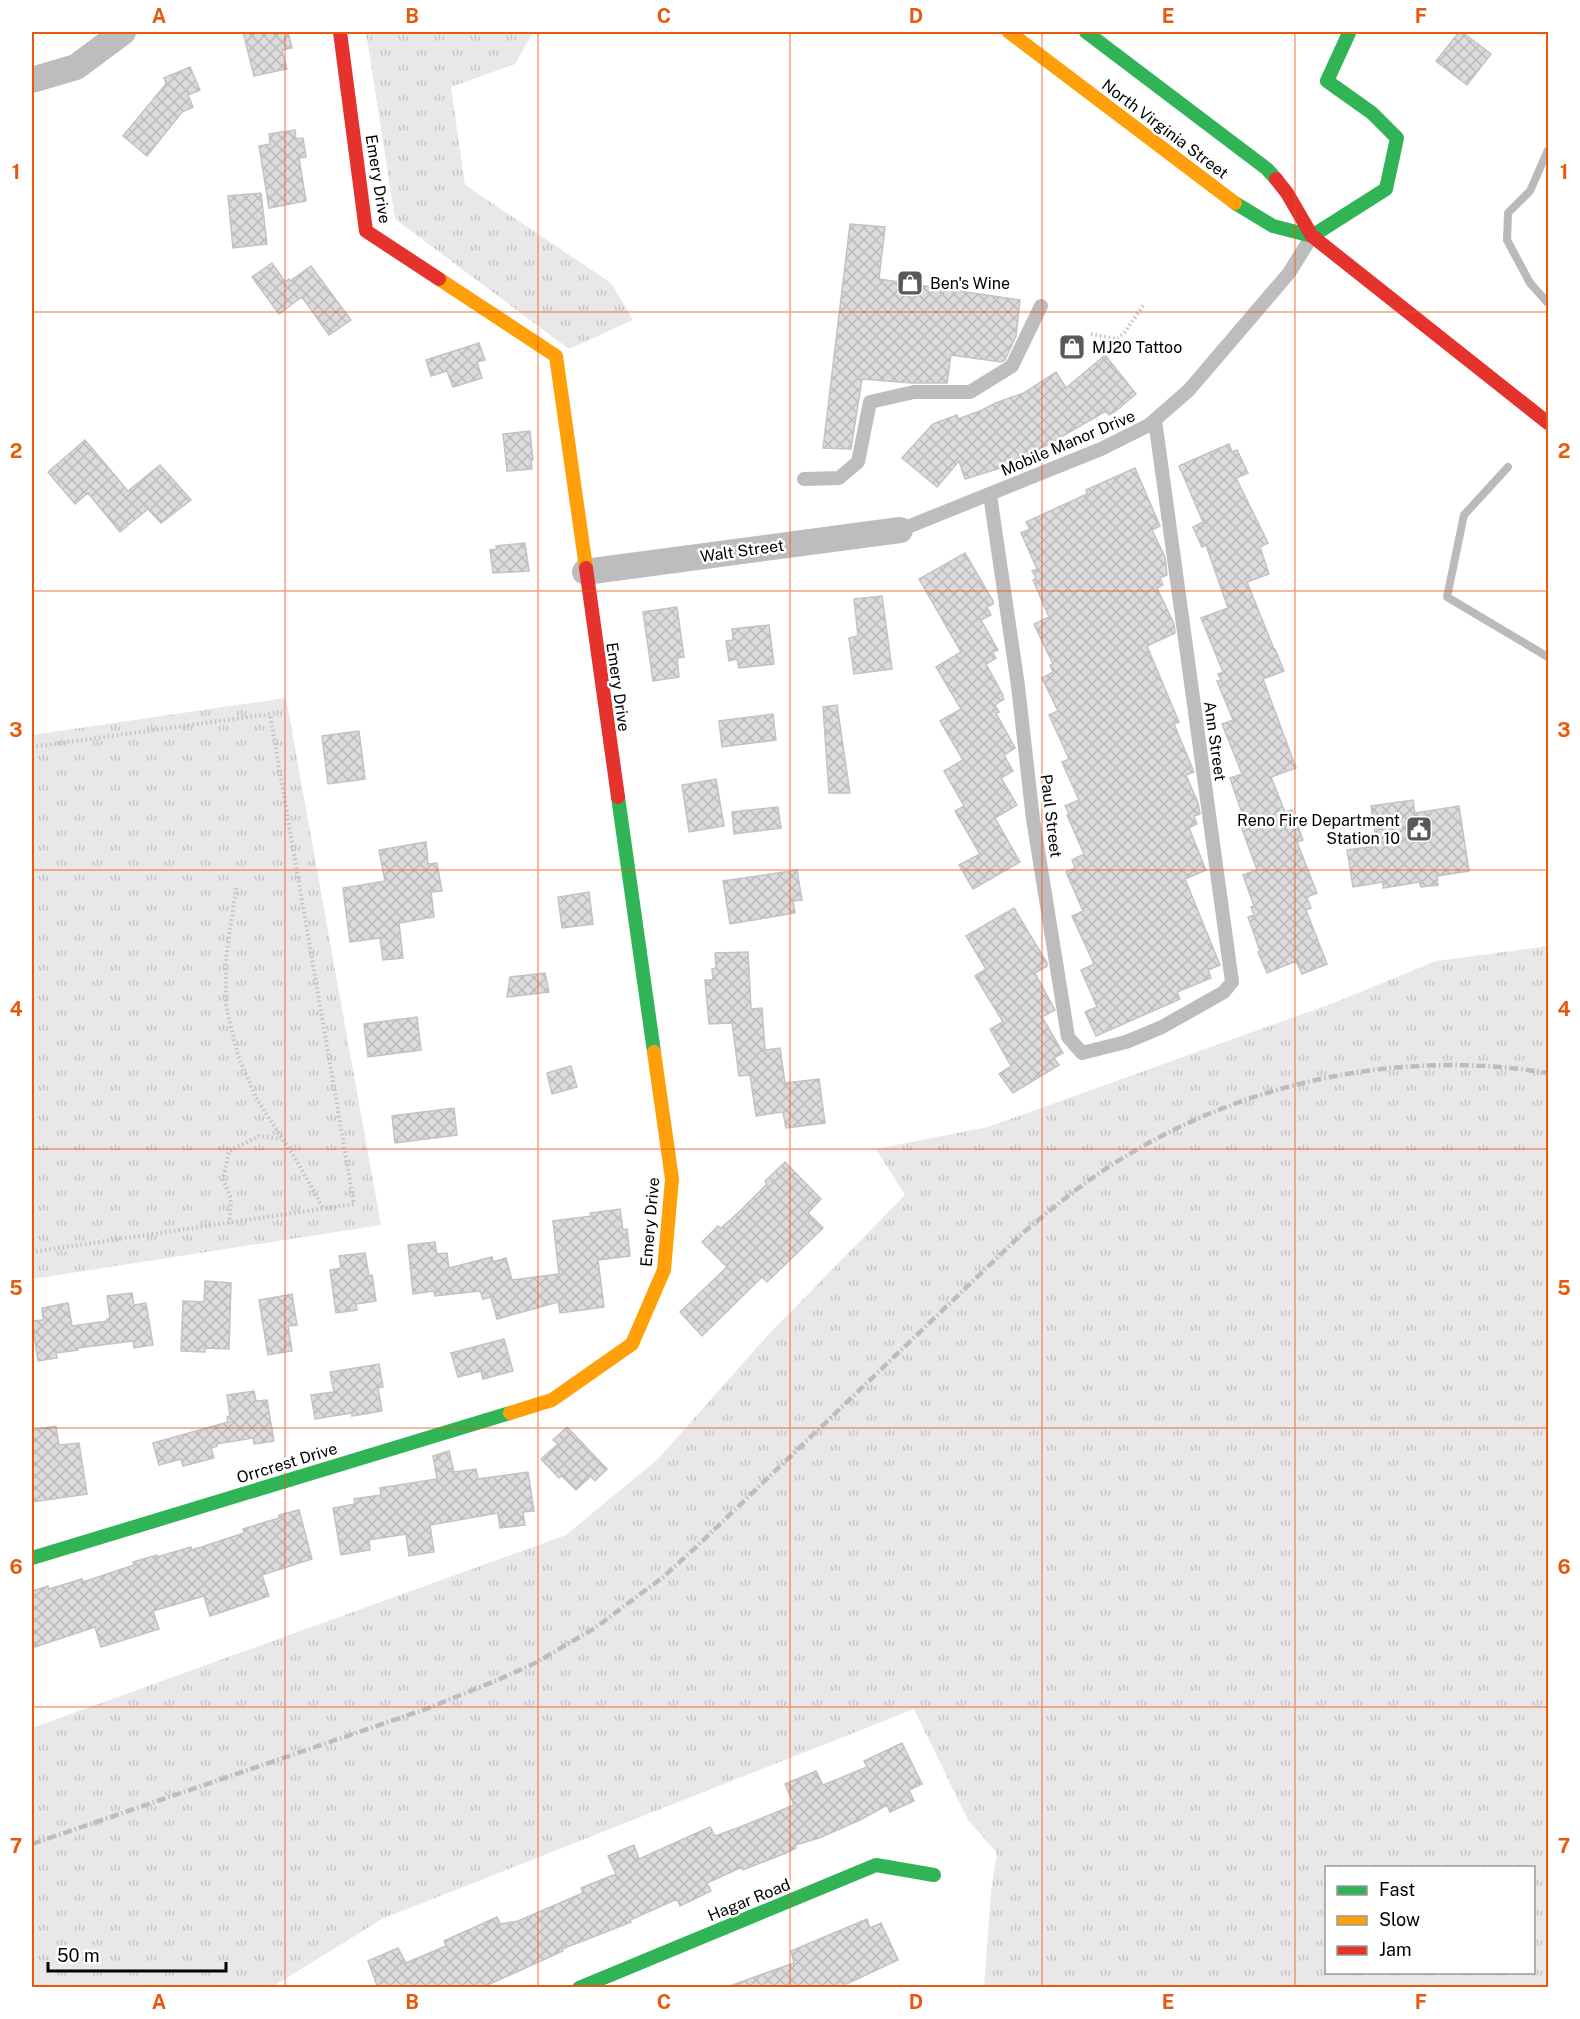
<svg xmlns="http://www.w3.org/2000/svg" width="1580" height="2019" font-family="'Public Sans',sans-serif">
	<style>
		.grass { fill: url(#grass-tufts); fill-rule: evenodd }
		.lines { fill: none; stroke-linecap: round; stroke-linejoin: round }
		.stream { stroke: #bababa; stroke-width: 8 }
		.building { fill: url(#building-cross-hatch); stroke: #c3c3c3; stroke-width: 1.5 }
		.path { stroke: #c2c2c2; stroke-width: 4; stroke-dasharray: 1.5 3; stroke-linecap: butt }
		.lane { stroke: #bdbdbd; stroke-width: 14 }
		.street { stroke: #bdbdbd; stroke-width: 26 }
		.fast { stroke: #30b455; stroke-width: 14 }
		.slow { stroke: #ff9f0a; stroke-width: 14 }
		.jam { stroke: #e5322d; stroke-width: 14 }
		.rail { stroke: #bdbdbd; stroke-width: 4.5; stroke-dasharray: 9 3 1.5 3; stroke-linecap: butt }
		.grid { fill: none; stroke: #e8590c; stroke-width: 1.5; stroke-opacity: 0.55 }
		.labels { text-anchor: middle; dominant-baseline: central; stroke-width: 5; stroke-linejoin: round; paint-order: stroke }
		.street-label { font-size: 16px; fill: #000; stroke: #fff }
		.poi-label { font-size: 16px; fill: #000; stroke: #fff; text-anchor: start }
		.neatline { fill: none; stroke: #e8590c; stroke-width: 2 }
		.grid-label { font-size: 20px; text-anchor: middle; font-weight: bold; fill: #e8590c }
	</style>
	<defs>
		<pattern id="grass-tufts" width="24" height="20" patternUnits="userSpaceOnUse" patternTransform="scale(1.5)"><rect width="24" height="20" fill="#e8e8e8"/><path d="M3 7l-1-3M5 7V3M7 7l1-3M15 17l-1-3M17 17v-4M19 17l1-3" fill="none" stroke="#c5c5c5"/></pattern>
		<pattern id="building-cross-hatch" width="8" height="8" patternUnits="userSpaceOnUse" patternTransform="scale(1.5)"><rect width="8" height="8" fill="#dbdbdb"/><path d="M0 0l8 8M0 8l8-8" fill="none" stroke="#bababa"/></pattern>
	</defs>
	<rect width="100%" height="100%" fill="#fff"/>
	<!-- grass -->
	<path class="grass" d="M366,32H533L515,64L451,87L465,185L611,283L633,320L569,349L395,219Z
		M286,698L381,1225L32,1279V735Z
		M1548,946V1987H984L991,1891L997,1853L968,1820L914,1709L382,1919L272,1987H32V1728L566,1535L658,1459L768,1335L905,1195L876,1149L988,1127L1336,1002L1436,961ZM1326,1868H1534V1972H1326Z"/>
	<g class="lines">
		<!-- stream -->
		<path class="stream" d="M1548,150L1530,191L1508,213L1507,240L1530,283L1548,303
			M1508,467L1464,515L1447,597L1548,657"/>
	</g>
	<!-- building -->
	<path class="building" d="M243,32H288L292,48L282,50L287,69L254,76Z
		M1459,32H1462L1491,54L1467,85L1436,61Z
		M190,67L200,90L188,95L193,107L182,112L147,156L123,136L166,84L164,78Z
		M295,130L296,139L303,138L306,157L299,158L306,201L269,208L259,146L270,144L269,134Z
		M261,193L267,244L233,248L228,196Z
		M850,224L885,227L879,279L1020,300L1016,336L1005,360L1001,362L951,355L947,383H912L862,379L851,449L823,448Z
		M272,263L285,282L289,279L290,281L311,266L351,320L329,335L302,297L279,314L252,277Z
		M479,343L485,360L477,362L482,378L453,387L447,371L431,376L426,360Z
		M1105,355L1136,394L1116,411L1109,415L1106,411L1016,463L965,479L959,461L937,487L902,458L933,424L957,415L958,419L980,411L998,402L1024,393L1056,372L1066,388Z
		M530,431L533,460H531L532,469L507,471L503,434Z
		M85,440L128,491L160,465L191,500L161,523L148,509L120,532L88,493L75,504L48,472Z
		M1229,444L1232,452L1237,450L1248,473L1236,478L1268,543L1260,547L1269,574L1247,582L1274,649H1275L1284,671L1263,679L1296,768L1271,777L1285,812L1292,810L1303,840L1297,842L1317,893L1307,897L1311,908L1306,910L1327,964L1302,974L1296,961L1267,973L1258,952L1260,951L1248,917L1254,915L1251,907L1254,906L1243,875L1257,870L1238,818L1243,816L1230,778L1242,774L1222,724L1233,720L1217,681L1221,680L1218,674L1223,672L1201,618L1228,608L1206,545L1202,547L1193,527L1203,522L1179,466Z
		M1135,468L1160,526L1152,530L1165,557L1167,575L1160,578L1163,585L1157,588L1174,624L1175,633L1147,646L1179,722L1174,724L1194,772L1186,775L1198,803L1200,814L1194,816L1197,824L1189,828L1206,870L1185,879L1220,965L1208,970L1211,978L1177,992L1180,999L1096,1036L1085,1012L1097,1007L1081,970L1094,964L1072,916L1083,911L1066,872L1075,868L1072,860L1084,854L1067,815L1069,814L1065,806L1079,800L1062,762L1069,759L1049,715L1058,711L1042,678L1053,672L1050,665L1053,664L1034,624L1049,617L1033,580L1036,578L1032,571L1037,569L1021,533L1030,529L1026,522L1087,494L1086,490Z
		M525,543L529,571L493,573L490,550L497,549L496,546Z
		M965,553L993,601V604L987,607L991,615L981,620L998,650L992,652L996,658L986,664L1003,695L1002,696L1004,699L995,705L999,712L996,713L1015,748L1004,755L1013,771L1001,778L1017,805L995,818L1020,862L973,889L959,865L980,854L955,811L964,806L944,771L963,760L940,721L961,709L936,667L961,652L919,579Z
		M882,596L892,669L854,674L849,638L858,636L854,599Z
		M677,607L684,657L677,658L679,677L653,681L643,612Z
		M769,625L774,664L739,668L737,659L729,661L726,641L733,640L732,629Z
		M837,705L850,793H829L823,707Z
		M773,714L776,740L722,747L719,721Z
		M359,731L365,779L328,784L322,736Z
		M716,779L724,826L689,832L682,785Z
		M1413,800L1415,813L1459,806L1469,871L1437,876L1438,885L1421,887L1419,882L1383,888V882L1353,887L1347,850L1377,846L1371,806Z
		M778,807L781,828L734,834L732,812Z
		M426,842L428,864L437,863L442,891L431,892L434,917L399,923L403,958L383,960L380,938L350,942L343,888L385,881L379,850Z
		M797,870L802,900L793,901L795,913L730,924L723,881Z
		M589,892L593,924L562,928L558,897Z
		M1014,908L1047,963V966L1035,973L1055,1010L1042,1017L1063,1053L1054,1058L1059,1065L1013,1093L999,1074L1011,1066L990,1029L1003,1022L975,976L986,969L966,936Z
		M748,952L751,1009L762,1008L765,1050L780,1048L785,1083L819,1079L825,1123L786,1128L783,1112L756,1116L750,1075L739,1076L732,1023L709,1024L705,980H713L712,969L716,968L715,953Z
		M545,973L549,992L507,997L510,977Z
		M417,1017L421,1050L368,1057L364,1024Z
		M571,1066L577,1087L552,1094L547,1073Z
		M454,1108L457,1135L395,1143L392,1116Z
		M785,1162L821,1199L808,1213L823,1228L767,1282L762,1277L702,1336L680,1312L727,1267L702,1242L718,1226L721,1228L740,1211L767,1184L765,1181Z
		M620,1209L623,1230L627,1229L630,1256L598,1260L604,1307L560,1313L558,1302L497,1319L491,1297L483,1299L480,1291L435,1296L434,1291L413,1294L408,1245L435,1242L437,1254L447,1253L449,1268L492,1257L493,1262L506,1258L512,1280L559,1274L553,1221L592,1216L590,1213Z
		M365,1253L369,1276L372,1275L376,1301L356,1304L357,1310L336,1313L330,1270L341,1268L339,1256Z
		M205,1281L231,1283L229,1349L205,1348V1352L181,1351L183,1301L204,1302Z
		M132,1293L134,1305L146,1303L153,1345L134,1348L133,1341L78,1348V1350L56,1353L57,1358L38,1361L32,1321L43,1320L42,1308L68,1303L72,1326L108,1321L107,1319H110L107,1296Z
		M292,1294L297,1325L288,1326L292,1351L268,1355L259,1300Z
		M504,1339L513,1371L483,1379L481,1371L458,1377L451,1353Z
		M379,1364L383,1387L378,1388L382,1411L352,1416V1413L315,1419L311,1395L334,1392L330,1372Z
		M254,1391L256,1401L267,1400L274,1441L254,1444L253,1438L216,1444L217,1446L211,1448L214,1458L183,1466L181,1459L159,1465L153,1443L228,1422L227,1417L230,1416L227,1395Z
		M56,1426L59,1445L79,1443L87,1494L32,1502V1430Z
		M567,1427L607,1469L595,1481L591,1476L576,1490L562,1476L559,1478L541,1459L558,1444L553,1440Z
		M449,1451L454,1472L476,1469L478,1479L528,1472L534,1511L523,1512L525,1525L500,1528L498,1513L430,1525L434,1552L409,1556L406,1534L369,1540L370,1550L341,1555L333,1508L355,1504L354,1499L381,1495L380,1488L437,1479L433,1456Z
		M299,1510L312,1559L262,1575L269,1596L210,1616L204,1596L153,1611L159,1629L101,1647L95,1627L32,1648V1591L48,1586L49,1589L82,1579L83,1582L134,1565L133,1562L157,1555V1557L191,1547L192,1550L244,1533L243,1529L279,1518V1515Z
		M902,1743L922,1784L909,1790L914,1801L890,1812L887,1805L860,1820L819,1838L795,1845L796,1848L786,1853L750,1867L743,1870L742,1867L707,1883L711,1891L680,1906L677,1899L630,1920L631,1922L562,1949L563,1951L481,1988H378L368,1961L398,1948L406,1963L446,1946L444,1941L497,1917L500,1924L518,1921L583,1893L581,1888L616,1874L608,1856L634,1845L639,1859L710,1827L715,1836L735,1829L794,1805L785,1784L816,1771L823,1785L867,1767L864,1761Z
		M867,1919L870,1928L881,1923L898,1960L838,1988H732V1985L794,1963L791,1951Z"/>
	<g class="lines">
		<!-- path -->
		<path class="path" d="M1091,334L1117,339L1125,332L1144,304
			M32,747L270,714L354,1204L32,1252
			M236,888L226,958V1006L238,1056L256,1098L298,1163L323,1208
			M229,1224L231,1198L223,1179L229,1151L259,1136L281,1139"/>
		<!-- lane -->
		<path class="lane" d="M804,479L839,478L858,462L870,402L914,392H970L1012,366L1041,306
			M990,495L1018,686L1033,819L1068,1037L1082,1053L1126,1042L1162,1027L1224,992L1232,982L1155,420
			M900,530L1101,449L1149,425L1189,390L1289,273L1312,236"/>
		<!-- street -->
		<path class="street" d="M32,80L76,67L123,32
			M585,572L900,530"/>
		<!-- fast -->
		<path class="fast" d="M1086,32L1267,169L1276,179
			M1235,203L1273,226L1312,236
			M1312,236L1386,189L1397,138L1372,113L1327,81L1349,33
			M618,797L654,1052
			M32,1558L510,1413
			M579,1988L876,1865L934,1875"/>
		<!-- slow -->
		<path class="slow" d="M1009,32L1235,203
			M439,279L556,356L586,568
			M510,1413L552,1400L632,1344L664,1270L672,1179L654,1052"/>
		<!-- jam -->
		<path class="jam" d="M340,32L366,231L439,279
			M1276,179L1287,193L1312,236L1548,423
			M586,568L618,797"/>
		<!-- rail -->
		<path class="rail" d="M32,1844L426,1709L500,1679L535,1663L595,1628L662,1578L694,1549L1024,1232C1051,1209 1078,1187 1107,1168C1236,1083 1397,1048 1548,1073"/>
	</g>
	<!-- grid -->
	<path class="grid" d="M285,32V1988M538,32V1988M790,32V1988M1042,32V1988M1295,32V1988M32,312H1548M32,591H1548M32,870H1548M32,1149H1548M32,1428H1548M32,1707H1548"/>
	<!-- icons -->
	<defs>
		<symbol id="shop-square" viewBox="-11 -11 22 22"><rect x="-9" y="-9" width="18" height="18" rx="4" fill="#595959" stroke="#fff"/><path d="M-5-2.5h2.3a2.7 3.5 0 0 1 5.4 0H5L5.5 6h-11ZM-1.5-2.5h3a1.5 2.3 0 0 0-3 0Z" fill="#fff"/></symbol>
		<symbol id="civic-square" viewBox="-11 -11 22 22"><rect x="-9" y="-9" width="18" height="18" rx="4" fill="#595959" stroke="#fff"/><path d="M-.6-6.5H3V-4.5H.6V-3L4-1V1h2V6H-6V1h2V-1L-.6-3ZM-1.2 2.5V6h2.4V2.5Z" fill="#fff"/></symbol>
	</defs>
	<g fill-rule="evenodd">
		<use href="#shop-square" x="895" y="268" width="30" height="30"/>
		<use href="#shop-square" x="1057" y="332" width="30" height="30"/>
		<use href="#civic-square" x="1404" y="814" width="30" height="30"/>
	</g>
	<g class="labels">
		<!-- street labels -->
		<g class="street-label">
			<text transform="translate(1165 129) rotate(37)">North Virginia Street</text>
			<text transform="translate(378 179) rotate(81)">Emery Drive</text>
			<text transform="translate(1068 443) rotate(-23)">Mobile Manor Drive</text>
			<text transform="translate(742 551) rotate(-8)">Walt Street</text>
			<text transform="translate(618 687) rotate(82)">Emery Drive</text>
			<text transform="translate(1215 741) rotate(82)">Ann Street</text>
			<text transform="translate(1051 816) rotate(83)">Paul Street</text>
			<text transform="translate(650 1222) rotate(-85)">Emery Drive</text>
			<text transform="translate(287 1463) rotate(-17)">Orrcrest Drive</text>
			<text transform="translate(749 1900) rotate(-22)">Hagar Road</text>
		</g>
		<!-- poi labels -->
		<g class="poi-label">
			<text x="930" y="283">Ben's Wine</text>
			<text x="1092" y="347">MJ20 Tattoo</text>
			<text x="1400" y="820" text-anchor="end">Reno Fire Department<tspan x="1400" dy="18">Station 10</tspan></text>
		</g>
	</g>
	<!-- border -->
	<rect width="1580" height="2019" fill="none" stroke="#ffffff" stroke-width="66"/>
	<!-- legend -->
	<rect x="1325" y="1866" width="210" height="108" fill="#ffffff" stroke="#999999" stroke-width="1.5"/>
	<rect x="1337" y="1886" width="30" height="9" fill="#30b455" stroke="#999999" stroke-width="1.5"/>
	<text x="1379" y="1896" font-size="18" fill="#000000">Fast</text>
	<rect x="1337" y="1916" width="30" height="9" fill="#ff9f0a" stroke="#999999" stroke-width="1.5"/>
	<text x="1379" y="1926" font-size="18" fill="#000000">Slow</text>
	<rect x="1337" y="1946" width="30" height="9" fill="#e5322d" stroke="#999999" stroke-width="1.5"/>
	<text x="1379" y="1956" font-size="18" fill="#000000">Jam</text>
	<!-- scale -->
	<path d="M48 1962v9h178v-9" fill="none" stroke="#000000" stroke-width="3"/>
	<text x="57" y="1962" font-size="18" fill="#000000" stroke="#ffffff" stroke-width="4.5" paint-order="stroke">50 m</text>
	<rect x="33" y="33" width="1514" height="1953" class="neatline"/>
	<g class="grid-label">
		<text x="159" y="23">A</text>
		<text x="412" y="23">B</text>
		<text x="664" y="23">C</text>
		<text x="916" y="23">D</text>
		<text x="1168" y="23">E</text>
		<text x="1421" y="23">F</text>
		<text x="16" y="179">1</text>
		<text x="1564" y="179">1</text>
		<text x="16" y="458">2</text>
		<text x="1564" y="458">2</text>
		<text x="16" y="737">3</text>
		<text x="1564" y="737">3</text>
		<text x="16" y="1016">4</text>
		<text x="1564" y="1016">4</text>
		<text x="16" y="1295">5</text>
		<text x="1564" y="1295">5</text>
		<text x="16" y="1574">6</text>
		<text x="1564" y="1574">6</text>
		<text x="16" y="1853">7</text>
		<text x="1564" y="1853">7</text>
		<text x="159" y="2009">A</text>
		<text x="412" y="2009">B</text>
		<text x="664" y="2009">C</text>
		<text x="916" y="2009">D</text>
		<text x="1168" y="2009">E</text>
		<text x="1421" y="2009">F</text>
	</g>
</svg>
